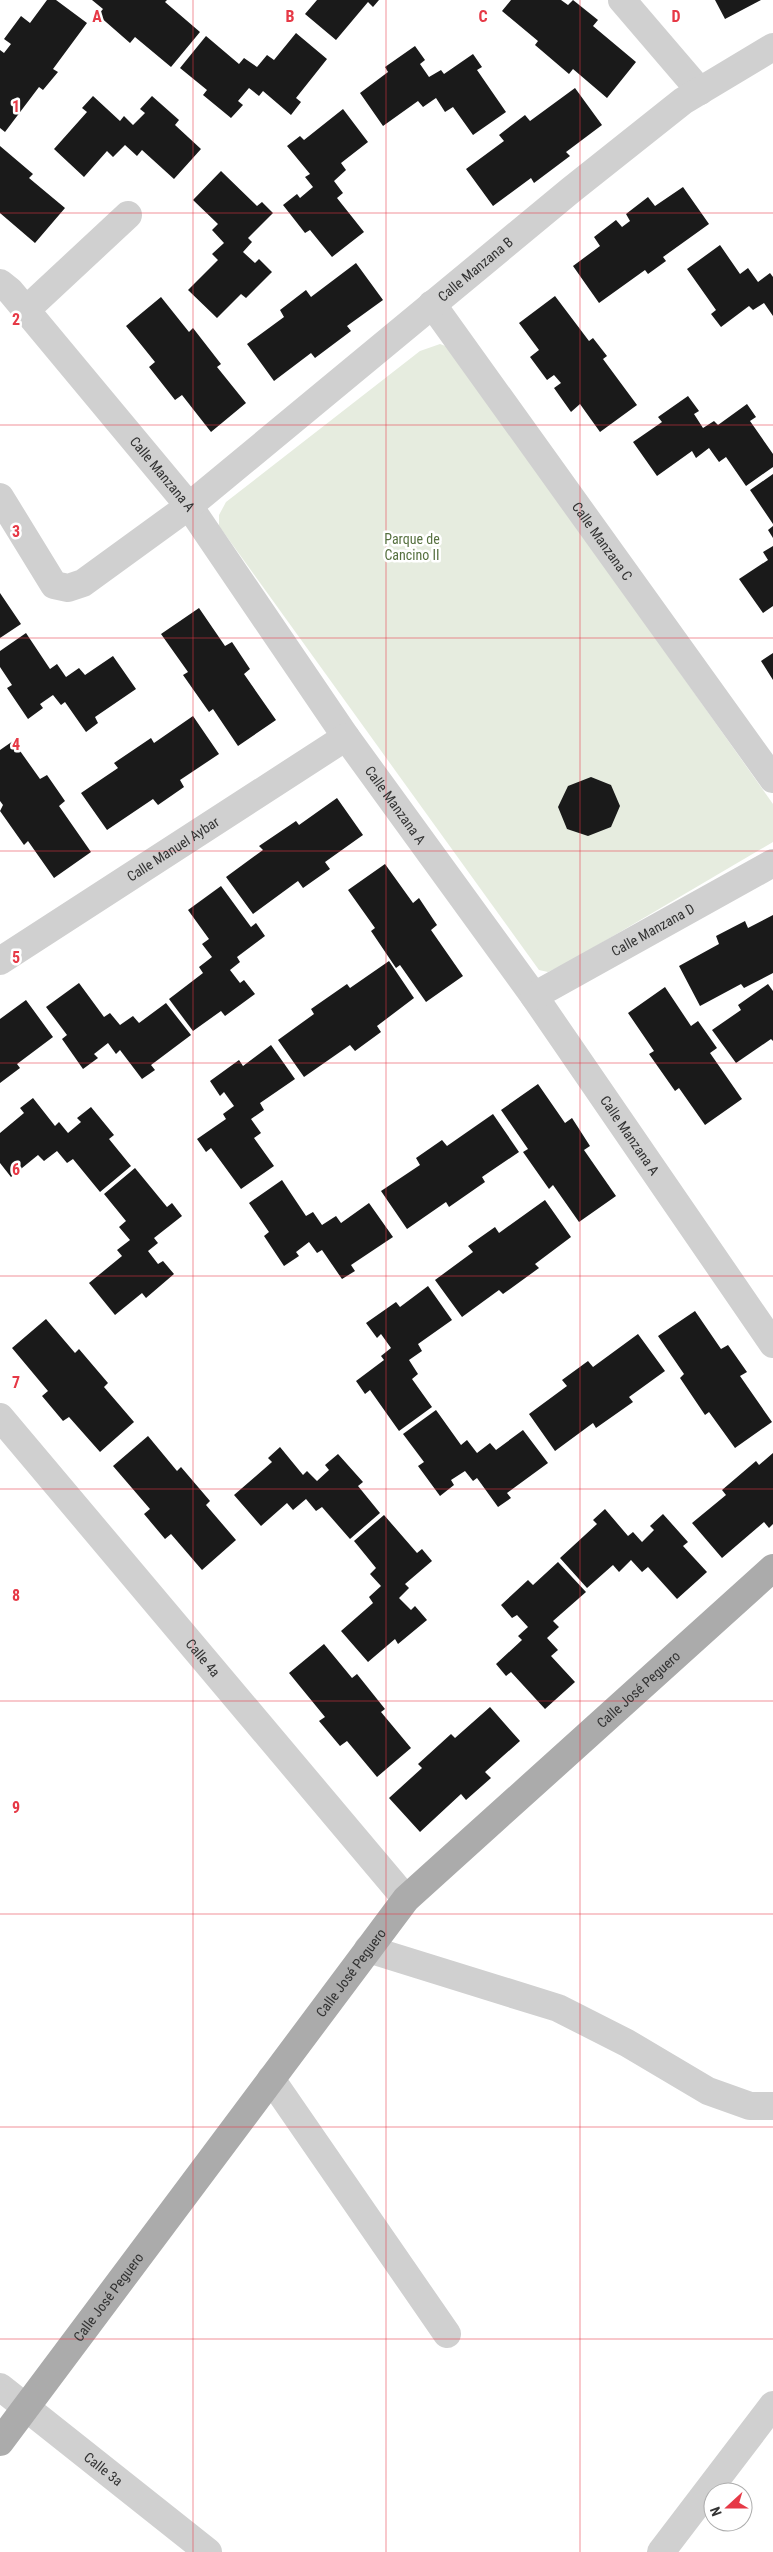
<svg xmlns="http://www.w3.org/2000/svg" width="773" height="2552" font-family="'Roboto Condensed',sans-serif">
	<style>
		.green { fill: #e6ecdf }
		.building { fill: #1a1a1a }
		.lines { fill: none; stroke-linecap: round; stroke-linejoin: round }
		.minor { stroke: #d0d0d0; stroke-width: 28 }
		.major { stroke: #ababab; stroke-width: 28 }
		.grid { fill: none; stroke: #e63946; stroke-width: 1; stroke-opacity: 0.55 }
		.labels { text-anchor: middle; dominant-baseline: central; stroke-width: 5; stroke-linejoin: round; paint-order: stroke }
		.street-label { font-size: 14px; fill: #333; stroke: #fff }
		.park-label { font-size: 14px; fill: #56703f; stroke: #fff }
		.grid-label { font-size: 16px; text-anchor: middle; font-weight: bold; fill: #e63946; stroke: #fff; stroke-width: 5; stroke-linejoin: round; paint-order: stroke }
	</style>
	<rect width="100%" height="100%" fill="#fff"/>
	<!-- green -->
	<path class="green" d="M440,344L448,347L455,355L773,804V842L569,962L548,972L539,970L219,526V515L226,502L420,351Z"/>
	<!-- building -->
	<path class="building" d="M47,0H56L87,23L53,69L58,72L43,90L39,87L5,132L0,128V50L4,53L11,44L4,39L21,16L30,23Z
		M92,0H167L165,2L200,32L171,67L135,37L130,43L98,15L103,9Z
		M317,0H379L373,7L368,2L336,40L305,14Z
		M511,0H561L568,5L573,0L598,20L593,26L636,62L607,98L573,69L569,74L535,45L538,41L502,11Z
		M715,0H761L725,19Z
		M296,33L327,59L296,98L301,102L291,115L263,91L259,96L249,88L238,101L243,105L231,118L203,95L207,90L180,68L206,36L239,64L244,58L257,67L267,55L274,60Z
		M415,46L425,60L420,64L429,77L441,70L444,74L473,54L482,67L477,70L506,112L473,135L453,107L445,112L436,98L423,107L418,101L383,126L360,93L388,72L385,67Z
		M575,88L602,125L566,152L570,156L534,183L531,178L493,206L466,169L504,141L499,135L525,115L530,121Z
		M93,96L120,121L124,116L133,125L145,113L140,109L152,96L179,120L175,125L201,149L174,179L142,150L137,156L125,145L113,157L107,151L84,177L54,149L87,112L82,108Z
		M343,109L368,142L341,163L346,170L334,181L343,193L337,198L364,232L332,257L310,230L305,233L283,205L297,194L300,198L313,187L305,177L310,174L287,146L300,136L304,140Z
		M0,146L33,174L29,178L65,208L35,243L0,213Z
		M221,171L257,206L262,202L273,213L248,238L252,242L243,252L255,263L259,259L272,272L246,298L241,294L217,318L188,290L218,260L212,254L224,243L212,230L218,224L193,200Z
		M683,187L709,224L663,257L666,261L648,274L645,270L599,303L573,266L600,246L594,237L616,220L622,227L630,221L626,214L648,197L655,206Z
		M720,245L740,274L748,268L758,282L770,273L773,277V316L764,303L753,310L749,306L721,327L711,314L716,310L687,269Z
		M356,263L383,300L347,326L351,331L315,358L311,353L274,381L247,344L284,317L280,310L306,290L311,297Z
		M555,296L589,341L593,338L607,356L603,359L637,405L600,432L580,404L571,412L554,388L561,383L554,375L547,380L530,357L539,350L519,323Z
		M161,297L189,332L193,328L221,364L217,367L246,403L211,432L182,395L175,400L149,367L155,362L126,326Z
		M688,396L699,411L694,414L703,428L714,421L718,425L747,404L756,417L750,421L773,454V467L746,486L726,457L719,462L709,448L696,458L692,451L657,476L633,442L662,422L658,417Z
		M773,474V524L750,490Z
		M773,526V538L768,530Z
		M773,546V606L763,613L739,579L768,560L763,552Z
		M0,593L21,624L0,638Z
		M199,608L225,646L232,642L250,669L244,674L276,720L238,746L213,709L209,712L183,675L188,672L161,634Z
		M26,633L50,669L57,664L66,677L79,668L85,675L113,656L136,689L95,717L98,723L86,732L65,702L61,705L53,695L40,704L43,708L28,719L7,688L12,685L0,667V651Z
		M773,653V680L761,661Z
		M193,716L219,754L180,780L184,787L158,805L153,799L107,830L81,793L118,768L114,763L151,738L154,743Z
		M13,741L40,779L47,775L65,801L59,806L91,852L54,878L28,841L24,845L0,811L3,805L0,801V750Z
		M591,777L611,785L620,806L611,827L588,836L567,829L558,807L568,786Z
		M337,798L363,835L325,862L330,869L303,888L298,881L253,914L226,877L263,850L259,846L296,821L299,825Z
		M385,864L413,903L419,898L437,925L431,930L463,976L426,1002L400,965L396,968L371,931L375,928L348,890Z
		M221,886L251,927L256,923L265,936L237,957L240,962L230,970L240,983L244,980L255,994L225,1016L221,1011L193,1031L169,999L203,973L199,967L212,957L202,944L209,939L188,910Z
		M773,915V973L744,988L741,984L700,1006L679,966L719,944L716,936L745,921L748,928Z
		M389,961L414,998L377,1026L381,1032L355,1051L350,1045L304,1077L278,1040L314,1014L311,1009L347,984L350,988Z
		M79,983L104,1017L110,1013L120,1025L133,1016L139,1023L166,1003L191,1035L151,1065L155,1070L142,1079L120,1050L116,1054L108,1043L94,1054L98,1058L83,1069L62,1039L67,1035L46,1007Z
		M768,984L773,991V1041L771,1039L736,1063L712,1030L741,1010L738,1005Z
		M665,987L691,1026L698,1021L717,1048L710,1053L742,1099L705,1125L679,1088L675,1091L649,1054L654,1051L628,1013Z
		M26,1000L53,1037L17,1064L20,1068L0,1083V1019Z
		M271,1045L295,1079L260,1103L264,1110L251,1119L261,1133L254,1138L274,1166L241,1189L211,1148L206,1152L197,1139L226,1119L223,1114L234,1106L224,1092L220,1096L210,1081L239,1060L243,1066Z
		M538,1084L565,1123L572,1118L590,1146L584,1150L616,1196L579,1222L553,1185L549,1189L523,1152L528,1149L501,1110Z
		M33,1098L55,1126L59,1122L68,1133L81,1122L77,1118L91,1107L114,1135L109,1139L131,1166L100,1192L73,1159L67,1163L57,1151L44,1161L38,1155L11,1177L0,1163V1133L24,1113L20,1108Z
		M493,1114L519,1152L482,1177L485,1182L449,1207L446,1202L407,1229L381,1191L420,1165L416,1158L442,1140L447,1146Z
		M135,1168L167,1207L172,1203L182,1216L154,1238L158,1243L148,1251L158,1264L163,1261L174,1274L146,1298L142,1293L115,1315L89,1283L122,1256L117,1250L130,1240L119,1227L126,1221L104,1194Z
		M282,1180L306,1216L313,1212L322,1225L336,1216L341,1223L369,1203L393,1237L351,1265L355,1271L342,1279L322,1250L317,1253L309,1242L296,1252L299,1256L284,1266L264,1236L269,1232L249,1203Z
		M545,1200L571,1237L535,1264L539,1268L503,1294L499,1290L462,1317L435,1280L473,1252L468,1246L495,1227L499,1233Z
		M428,1286L452,1320L418,1344L422,1351L409,1360L418,1374L412,1379L432,1407L399,1431L370,1390L365,1394L356,1381L384,1360L381,1356L391,1348L381,1334L377,1338L366,1323L396,1302L400,1307Z
		M695,1311L721,1349L728,1345L747,1372L740,1376L772,1422L735,1448L709,1412L705,1415L680,1378L684,1374L658,1336Z
		M46,1319L75,1353L79,1349L108,1383L104,1387L134,1422L100,1452L69,1417L63,1421L42,1396L48,1391L12,1348Z
		M638,1334L665,1371L629,1397L633,1402L596,1428L593,1423L555,1451L529,1414L567,1386L562,1380L588,1361L593,1367Z
		M436,1410L461,1445L467,1440L477,1453L490,1443L496,1450L523,1430L548,1463L507,1493L511,1498L498,1507L477,1478L473,1481L465,1471L451,1480L454,1485L440,1496L418,1466L424,1462L403,1434Z
		M148,1436L177,1471L181,1467L210,1501L206,1505L236,1540L202,1570L171,1534L165,1539L144,1514L150,1509L113,1466Z
		M280,1447L303,1475L307,1471L317,1481L329,1470L325,1465L338,1454L363,1482L358,1486L380,1513L350,1539L322,1507L316,1511L306,1499L293,1510L287,1503L261,1526L234,1495L272,1462L268,1458Z
		M773,1453V1524L769,1528L764,1522L722,1558L692,1523L726,1495L722,1490L756,1461L759,1465Z
		M605,1509L628,1536L633,1532L642,1542L654,1530L650,1526L663,1514L688,1542L683,1546L707,1572L677,1599L648,1567L642,1572L631,1560L619,1572L613,1565L587,1588L560,1558L597,1524L593,1520Z
		M384,1515L417,1553L422,1549L432,1561L405,1584L409,1588L399,1598L411,1610L415,1606L427,1620L398,1644L395,1639L368,1662L341,1631L373,1603L369,1597L381,1586L370,1574L376,1568L354,1541Z
		M558,1562L586,1592L553,1621L559,1627L547,1638L558,1650L551,1656L575,1682L545,1709L511,1672L506,1676L496,1664L522,1640L518,1636L528,1627L517,1615L512,1618L501,1605L528,1580L533,1585Z
		M324,1644L352,1678L357,1674L385,1709L381,1712L411,1748L377,1777L347,1741L340,1746L319,1721L325,1717L289,1673Z
		M490,1707L520,1741L485,1772L491,1778L466,1800L461,1794L420,1832L389,1798L422,1768L418,1764L451,1734L455,1738Z"/>
	<g class="lines">
		<!-- minor -->
		<g class="minor">
			<path d="M622,0L700,91"/>
			<path id="s1" d="M0,283L10,291L189,506L346,737L534,996L773,1344"/>
			<path id="s2" d="M432,304L773,779"/>
			<path d="M26,310L128,215"/>
			<path id="s3" d="M0,497L54,585L68,588L83,583L189,506L571,190L683,101L773,47"/>
			<path id="s4" d="M0,961L346,737"/>
			<path id="s5" d="M534,996L773,863"/>
			<path id="s6" d="M0,1417L406,1899"/>
			<path d="M368,1949L558,2008L627,2043L708,2091L750,2106H773"/>
			<path d="M271,2079L447,2334"/>
			<path id="s7" d="M0,2387L208,2552"/>
			<path d="M661,2552L773,2405"/>
		</g>
		<!-- major -->
		<path class="major" id="s8" d="M0,2442L406,1899L773,1568"/>
	</g>
	<!-- grid -->
	<path class="grid" d="M193,0V2552M386,0V2552M580,0V2552M0,213H773M0,425H773M0,638H773M0,851H773M0,1063H773M0,1276H773M0,1489H773M0,1701H773M0,1914H773M0,2127H773M0,2339H773"/>
	<g class="labels">
		<!-- street labels -->
		<g class="street-label">
			<text stroke="none"><textPath href="#s3" startOffset="636">Calle Manzana B</textPath></text>
			<text stroke="none"><textPath href="#s1" startOffset="251">Calle Manzana A</textPath></text>
			<text stroke="none"><textPath href="#s2" startOffset="292">Calle Manzana C</textPath></text>
			<text stroke="none"><textPath href="#s1" startOffset="656">Calle Manzana A</textPath></text>
			<text stroke="none"><textPath href="#s4" startOffset="206">Calle Manuel Aybar</textPath></text>
			<text stroke="none"><textPath href="#s5" startOffset="136">Calle Manzana D</textPath></text>
			<text stroke="none"><textPath href="#s1" startOffset="1061">Calle Manzana A</textPath></text>
			<text stroke="none"><textPath href="#s6" startOffset="315">Calle 4a</textPath></text>
			<text stroke="none"><textPath href="#s8" startOffset="991">Calle José Peguero</textPath></text>
			<text stroke="none"><textPath href="#s8" startOffset="586">Calle José Peguero</textPath></text>
			<text stroke="none"><textPath href="#s8" startOffset="181">Calle José Peguero</textPath></text>
			<text stroke="none"><textPath href="#s7" startOffset="132">Calle 3a</textPath></text>
		</g>
		<!-- park labels -->
		<g class="park-label">
			<text x="412" y="539">Parque de<tspan x="412" dy="16">Cancino II</tspan></text>
		</g>
	</g>
	<g class="grid-label">
		<text x="97" y="22">A</text>
		<text x="290" y="22">B</text>
		<text x="483" y="22">C</text>
		<text x="676" y="22">D</text>
		<text x="16" y="112">1</text>
		<text x="16" y="325">2</text>
		<text x="16" y="537">3</text>
		<text x="16" y="750">4</text>
		<text x="16" y="963">5</text>
		<text x="16" y="1175">6</text>
		<text x="16" y="1388">7</text>
		<text x="16" y="1601">8</text>
		<text x="16" y="1813">9</text>
	</g>
	<!-- north arrow -->
	<g transform="translate(728 2507) rotate(249)"><circle r="24" fill="#ffffff" stroke="#adadad"/>
	<path d="M0-4L9 19L0 12L-9 19Z" fill="#e63946"/>
	<text y="-8" font-size="14" font-weight="bold" text-anchor="middle" fill="#333333">N</text>
	</g>
</svg>
